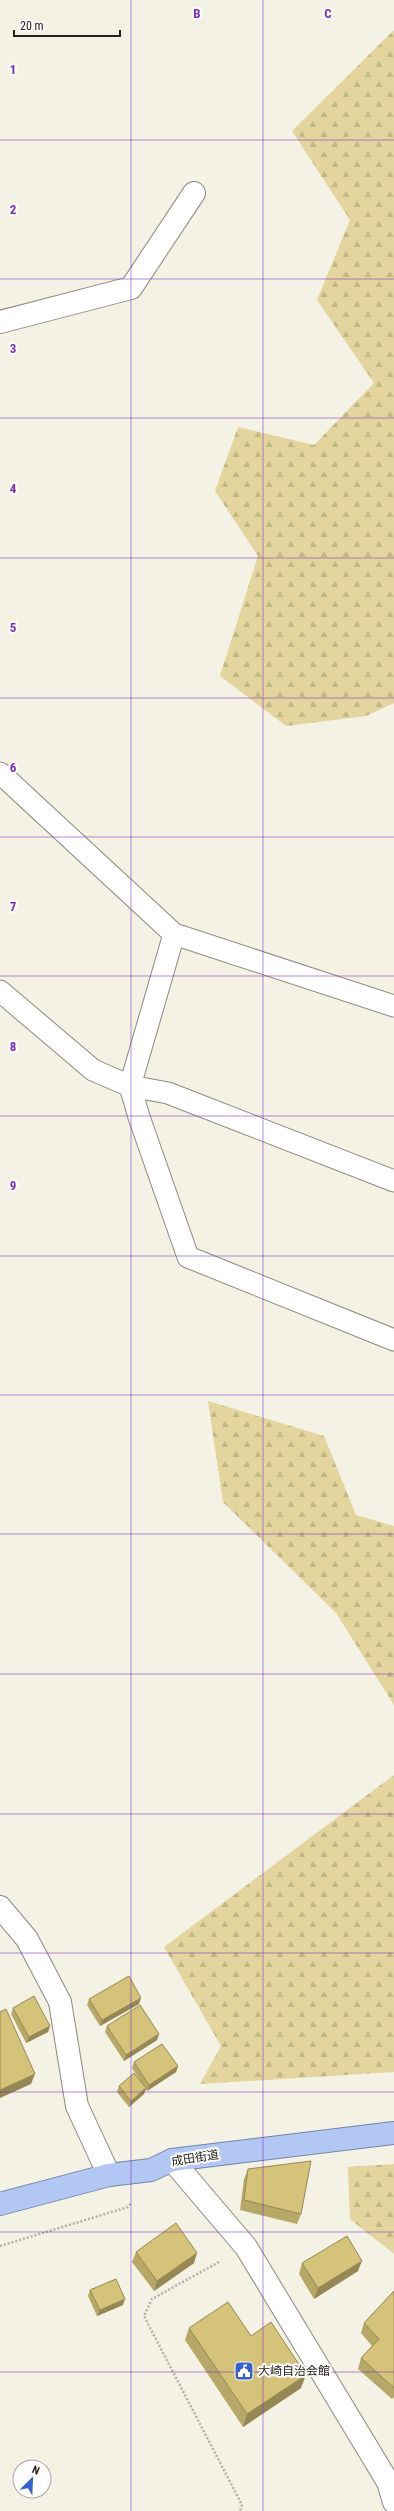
<svg xmlns="http://www.w3.org/2000/svg" width="394" height="2511" font-family="'Roboto Condensed','Noto Sans JP',sans-serif">
	<style>
		.forest { fill: url(#forest-firs) }
		.lines { fill: none; stroke-linecap: round; stroke-linejoin: round }
		.service-casing { stroke: #8c8a7e; stroke-width: 23 }
		.minor-casing { stroke: #8c8a7e; stroke-width: 24 }
		.trunk-casing { stroke: #7384a7; stroke-width: 24 }
		.path { stroke: #b2afa6; stroke-width: 2.5; stroke-dasharray: 2 2; stroke-linecap: butt }
		.service { stroke: #fff; stroke-width: 21 }
		.minor { stroke: #fff; stroke-width: 22 }
		.trunk { stroke: #b2c7f4; stroke-width: 22 }
		.wall { fill: #b7a868 }
		.shaded-wall { fill: #958855 }
		.building { fill: #d5c379; stroke: #958855 }
		.grid { fill: none; stroke: #7b2cbf; stroke-width: 1; stroke-opacity: 0.55 }
		.labels { text-anchor: middle; dominant-baseline: central; stroke-width: 4; stroke-linejoin: round; paint-order: stroke }
		.street-label { font-size: 12px; fill: #22211d; stroke: #fffefc }
		.poi-label { font-size: 12px; fill: #22211d; stroke: #fffefc; text-anchor: start }
		.grid-label { font-size: 13px; text-anchor: middle; font-weight: bold; fill: #7b2cbf; stroke: #fffefc; stroke-width: 4; stroke-linejoin: round; paint-order: stroke }
	</style>
	<defs>
		<pattern id="forest-firs" width="22" height="20" patternUnits="userSpaceOnUse"><rect width="22" height="20" fill="#e3d59d"/><path d="M5 1l3.5 6h-7zM16 11l3.5 6h-7z" fill="#c2b787"/></pattern>
	</defs>
	<rect width="100%" height="100%" fill="#f4f1e5"/>
	<!-- forest -->
	<path class="forest" d="M394,30V703L366,716L286,726L220,676L258,556L215,491L238,427L314,445L374,383L317,300L350,220L292,131Z
		M208,1401L324,1436L356,1515L394,1526V1705L336,1613L223,1502Z
		M394,1775V2072L200,2084L221,2046L164,1947Z
		M394,2164V2254L350,2219L348,2167Z"/>
	<g class="lines">
		<defs>
			<path id="service" d="M0,773L174,934L394,1006
				M174,934L130,1086L139,1117L188,1257L394,1340
				M0,991L93,1070L130,1086L168,1093L394,1181"/>
			<path id="minor" d="M0,322L131,288L194,193
				M0,1907L27,1939L60,2002L77,2106L109,2175
				M172,2160L246,2247L388,2482L394,2502"/>
			<path id="trunk" d="M0,2204L109,2175L151,2170L172,2160L394,2133"/>
		</defs>
		<!-- service casing -->
		<use href="#service" class="service-casing"/>
		<!-- minor casing -->
		<use href="#minor" class="minor-casing"/>
		<!-- trunk casing -->
		<use href="#trunk" class="trunk-casing"/>
		<!-- path -->
		<path class="path" d="M0,2246L128,2207L131,2203
			M219,2262L152,2299L144,2316L242,2505L240,2511"/>
		<!-- service -->
		<use href="#service" class="service"/>
		<!-- minor -->
		<use href="#minor" class="minor"/>
		<!-- trunk -->
		<use href="#trunk" class="trunk"/>
	</g>
	<!-- wall -->
	<path class="wall" d="M89,1999L139,2004L100,2026L87,2005Z
		M13,2008L50,2026L48,2032L26,2043L11,2014Z
		M107,2026L159,2034L157,2040L124,2061L105,2032Z
		M134,2062L178,2066L176,2072L147,2091L146,2089L144,2094L129,2107L117,2092L119,2086L143,2085L132,2068Z
		M248,2169L301,2214L297,2224L240,2210L244,2179Z
		M136,2252L194,2263L154,2291L132,2262Z
		M302,2263L358,2271L314,2299L299,2274Z
		M90,2290L123,2305L97,2316L88,2296Z
		M394,2291V2397L392,2399L358,2369L361,2358L372,2346L361,2333L364,2323Z
		M189,2328L251,2336L301,2388L243,2427L185,2340Z"/>
	<!-- shaded-wall -->
	<path class="shaded-wall" d="M141,1998L139,2004L100,2026L102,2020Z
		M50,2026L48,2032L26,2043L29,2037Z
		M159,2034L157,2040L124,2061L126,2055Z
		M178,2066L176,2072L147,2091L149,2085Z
		M35,2074L31,2084L0,2098V2090Z
		M146,2088L144,2094L129,2107L131,2101Z
		M197,2253L194,2263L154,2291L157,2281Z
		M362,2261L358,2271L314,2299L318,2288Z
		M125,2299L123,2305L97,2316L100,2310Z
		M306,2375L301,2388L243,2427L247,2414Z"/>
	<!-- building -->
	<path class="building" d="M129,1976L141,1998L102,2020L89,1999Z
		M34,1996L50,2026L29,2037L13,2008Z
		M140,2005L159,2034L126,2055L107,2026Z
		M6,2009L35,2074L0,2090V2012Z
		M162,2044L178,2066L149,2085L134,2062Z
		M134,2073L146,2088L131,2101L119,2086Z
		M311,2161L301,2214L244,2200L248,2169Z
		M176,2223L197,2253L157,2281L136,2252Z
		M347,2236L362,2261L318,2288L302,2263Z
		M116,2279L125,2299L100,2310L90,2290Z
		M394,2291V2388L361,2358L379,2339L364,2323Z
		M228,2302L251,2336L271,2322L306,2375L247,2414L189,2328Z"/>
	<!-- grid -->
	<path class="grid" d="M131,0V2511M263,0V2511M0,140H394M0,279H394M0,418H394M0,558H394M0,698H394M0,837H394M0,976H394M0,1116H394M0,1256H394M0,1395H394M0,1534H394M0,1674H394M0,1814H394M0,1953H394M0,2092H394M0,2232H394M0,2372H394"/>
	<!-- icons -->
	<defs>
		<symbol id="civic-square" viewBox="-11 -11 22 22"><rect x="-9" y="-9" width="18" height="18" rx="4" fill="#3761d2" stroke="#fffefc"/><path d="M-.6-6.5H3V-4.5H.6V-3L4-1V1h2V6H-6V1h2V-1L-.6-3ZM-1.2 2.5V6h2.4V2.5Z" fill="#fff"/></symbol>
	</defs>
	<g fill-rule="evenodd">
		<use href="#civic-square" x="233" y="2360" width="22" height="22"/>
	</g>
	<g class="labels">
		<!-- street labels -->
		<g class="street-label">
			<text transform="translate(195 2158) rotate(-9)">成田街道</text>
		</g>
		<!-- poi labels -->
		<g class="poi-label">
			<text x="258" y="2371">大崎自治会館</text>
		</g>
	</g>
	<g class="grid-label">
		<text x="197" y="18">B</text>
		<text x="328" y="18">C</text>
		<text x="13" y="74">1</text>
		<text x="13" y="214">2</text>
		<text x="13" y="353">3</text>
		<text x="13" y="493">4</text>
		<text x="13" y="632">5</text>
		<text x="13" y="772">6</text>
		<text x="13" y="911">7</text>
		<text x="13" y="1051">8</text>
		<text x="13" y="1190">9</text>
	</g>
	<!-- north arrow -->
	<g transform="translate(32 2479) rotate(24)"><circle r="19" fill="#fffefc" stroke="#a7a6a3"/>
	<path d="M0-3L7 15L0 10L-7 15Z" fill="#3761d2"/>
	<text y="-6" font-size="11" font-weight="bold" text-anchor="middle" fill="#22211d">N</text>
	</g>
	<!-- scale -->
	<path d="M14 30v6h106v-6" fill="none" stroke="#22211d" stroke-width="2"/>
	<text x="20" y="30" font-size="12" fill="#22211d" stroke="#fffefc" stroke-width="3" paint-order="stroke">20 m</text>
</svg>
